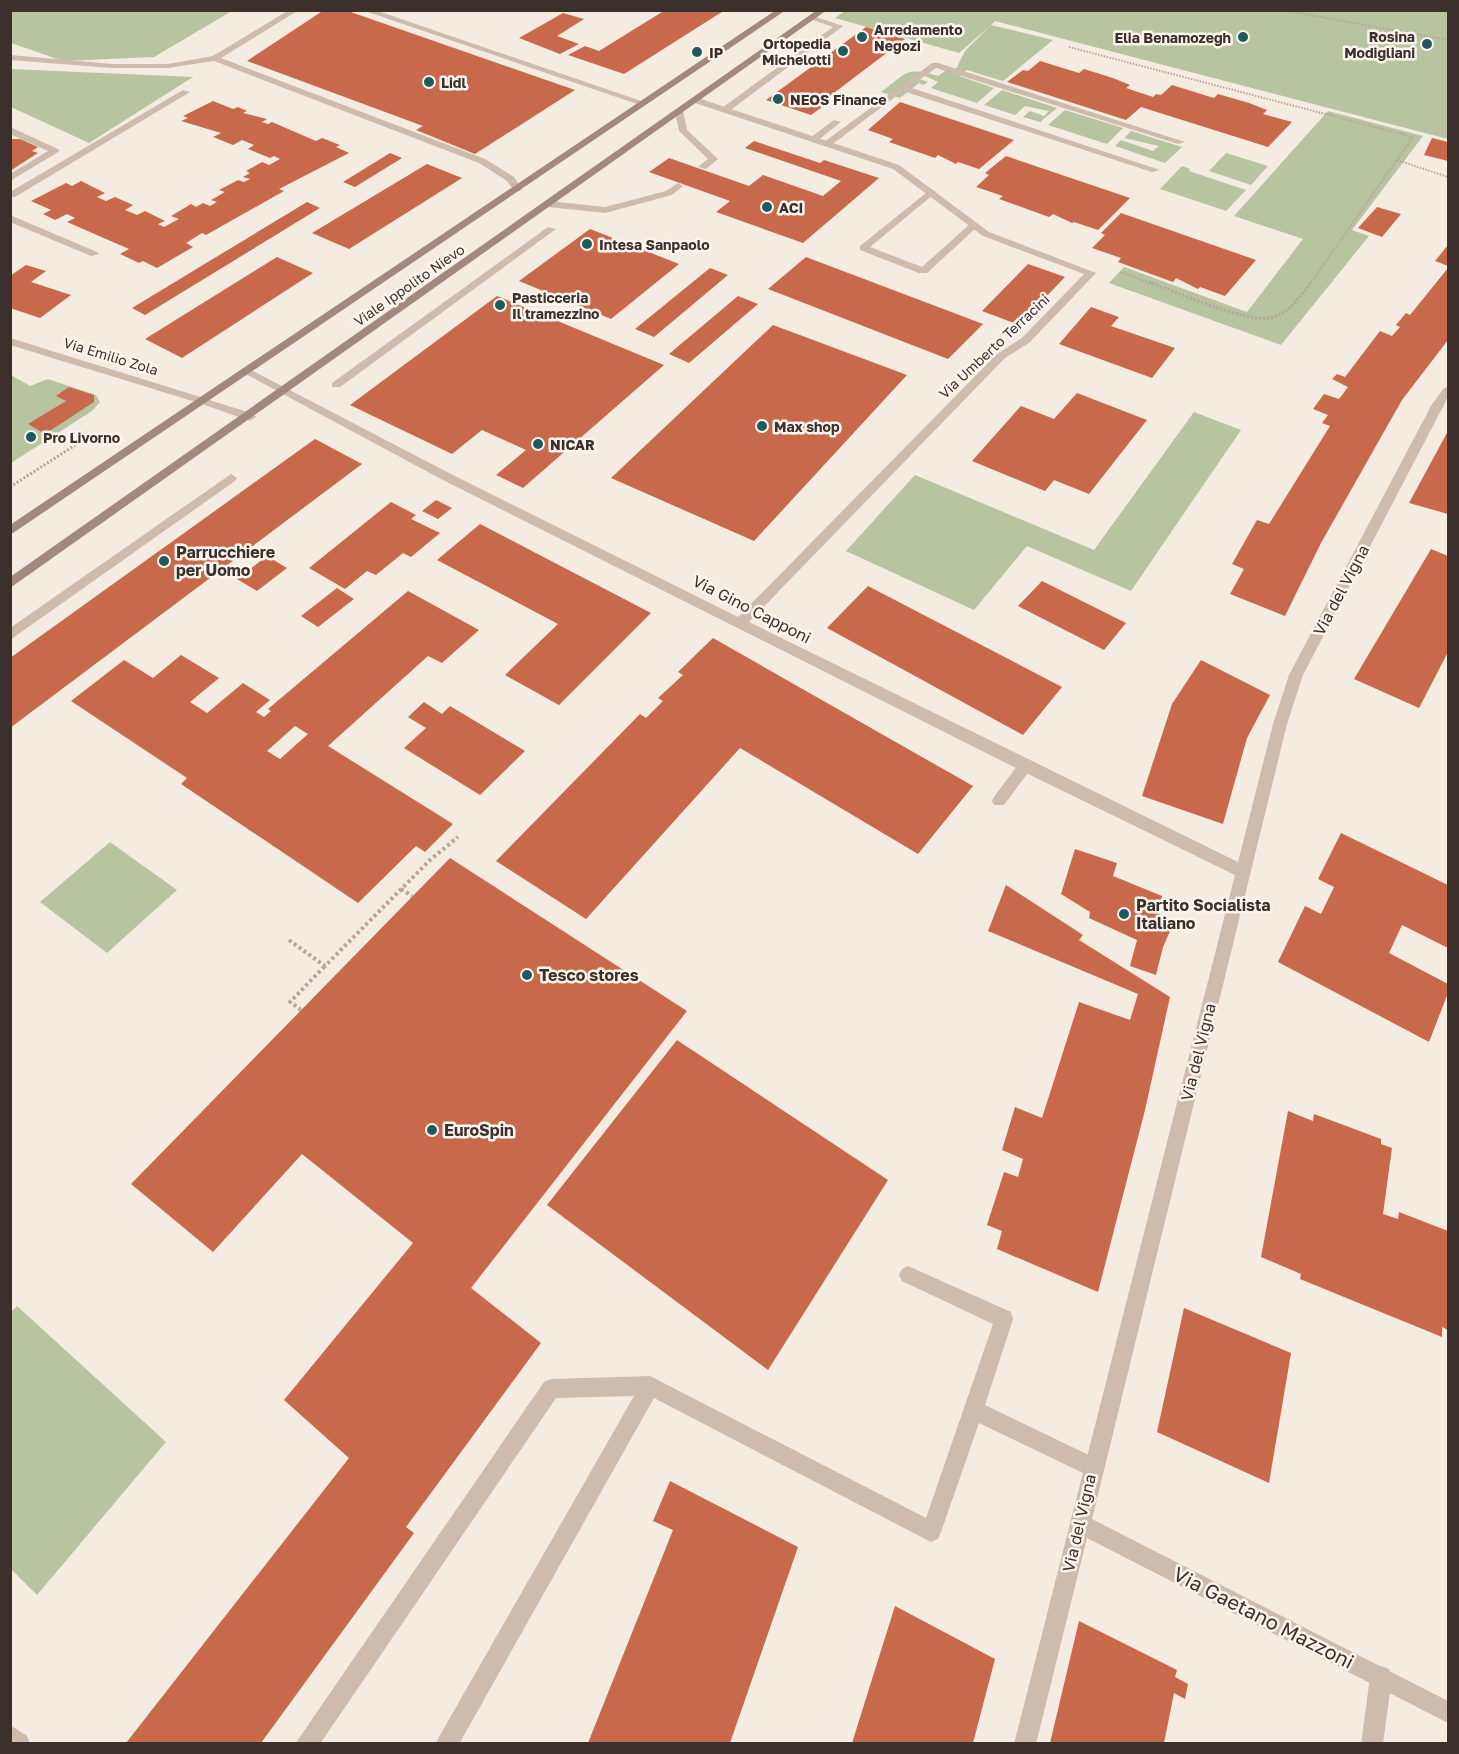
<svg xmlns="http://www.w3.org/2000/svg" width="1459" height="1754" font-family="'Golos Text',sans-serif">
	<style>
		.green { fill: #b8c4a0 }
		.building { fill: #c8694b; fill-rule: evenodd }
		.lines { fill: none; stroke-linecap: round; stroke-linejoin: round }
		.path-far2 { stroke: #b9a596; stroke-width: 2; stroke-dasharray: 1.5 1.5; stroke-linecap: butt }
		.path-far1 { stroke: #b9a596; stroke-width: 3; stroke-dasharray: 2 2; stroke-linecap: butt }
		.path { stroke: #b9a596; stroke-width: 4; stroke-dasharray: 3 3; stroke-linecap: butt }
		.service { fill: #cdbbac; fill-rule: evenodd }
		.minor { fill: #cdbbac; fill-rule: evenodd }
		.secondary { fill: #a18a7d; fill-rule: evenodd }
		.poi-dot { fill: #1f5a5e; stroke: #fbf5ee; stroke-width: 2 }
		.labels { text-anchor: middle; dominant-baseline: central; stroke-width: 5; stroke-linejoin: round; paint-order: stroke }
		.far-poi-label { font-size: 14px; font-weight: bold; fill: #3b302b; stroke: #fbf5ee; text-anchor: start }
		.far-street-label { font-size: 14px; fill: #3b302b; stroke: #fbf5ee }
		.poi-label { font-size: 16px; font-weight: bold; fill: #3b302b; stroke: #fbf5ee; text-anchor: start }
		.street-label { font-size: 16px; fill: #3b302b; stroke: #fbf5ee }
		.near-street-label { font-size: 20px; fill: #3b302b; stroke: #fbf5ee }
	</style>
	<rect width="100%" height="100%" fill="#f4ebe1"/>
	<!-- green -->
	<path class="green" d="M846,10L1448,11V139L995,21L991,25L1053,40L1003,81L967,70L959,76L994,88L977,103L931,88L938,82L921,74L916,78L928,82L923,85L919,83L900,98L881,92C907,73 906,66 938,76L948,69L955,71L965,51L990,26L959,53L835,18Z
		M11,11H232L154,57L63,61L11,43Z
		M11,69L193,77L89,143L11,107Z
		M1002,90L1057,108L1040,122L1023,117L1030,111L1044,116L1049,111L1025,106L1015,115L984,105Z
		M1065,110L1123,128L1107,144L1048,125Z
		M1328,111L1423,136L1352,230L1369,236L1281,345L1109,283L1124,267L1247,312L1303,239L1234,216Z
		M1131,131L1182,147L1165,163L1115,146L1121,140L1153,151L1159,146L1124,138Z
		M1226,153L1268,166L1251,185L1209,171Z
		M1182,166L1190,169L1189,171L1246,190L1226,211L1160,189Z
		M11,375L30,386L48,379L96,395L100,402L92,411L11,463Z
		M1194,412L1241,430L1131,591L1027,546L974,610L846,551L915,475L1094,550Z
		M110,842L177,890L107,953L40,902Z
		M17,1306L166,1442L37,1595L11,1569L10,1313Z"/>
	<!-- building -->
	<path class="building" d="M324,10H345L575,90L475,154L416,130L423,126L247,61Z
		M658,10H725L624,74L568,55L585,46L599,51L662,12Z
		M563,13L584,19L557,36L579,44L560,54L519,38Z
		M866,27L905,39L818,105L822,107L811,115L766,100Z
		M1040,61L1079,73L1084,69L1113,78L1130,85L1126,88L1153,97L1156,94L1161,95L1172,85L1214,98L1218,94L1249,103L1267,110L1263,114L1292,122L1268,147L1141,107L1126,120L1007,82L1023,70L1028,71Z
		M213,101L233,109L238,107L247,111L243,113L267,119L262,122L268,124L272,122L316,141L322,138L340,145L336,147L349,153L279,189L284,191L206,235L202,233L186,243L193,247L157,268L143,261L139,263L120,254L129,249L67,222L75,218L67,214L55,220L43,214L51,210L31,201L66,183L72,186L81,181L105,193L97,197L106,201L115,197L133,205L125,210L137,215L145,211L165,221L158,224L164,227L179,219L171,216L191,204L196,207L203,203L210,206L217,202L211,200L225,192L219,190L238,180L244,182L250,179L243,177L250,173L246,171L262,162L269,165L280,159L274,156L270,158L248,149L254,145L242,140L233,145L213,137L221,133L181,121L188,118L183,116Z
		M900,102L1014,140L979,169L958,162L956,164L938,155L935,158L889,142L893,139L868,130Z
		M1432,138L1448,142V161L1424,155Z
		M10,139H20L38,147L32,151L38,153L10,171Z
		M754,141L820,163L824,160L879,178L803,243L716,212L730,201L649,172L669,158L749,186L763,175L823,196L841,181L745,148Z
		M390,153L402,158L355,187L343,182Z
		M1006,156L1130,198L1098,230L1074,222L1072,223L1053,214L1049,217L999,199L1003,196L976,187L989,175L985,173Z
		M427,164L462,178L349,249L312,233Z
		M307,202L320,208L145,315L132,308Z
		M1377,207L1401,214L1382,237L1358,228Z
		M1121,213L1256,260L1225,296L1200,287L1198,289L1176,278L1173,282L1118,262L1121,258L1092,248L1105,235L1101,233Z
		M590,229L679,264L611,319L519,281Z
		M1448,245V266L1435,261Z
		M277,257L313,273L182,358L145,339Z
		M806,257L983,324L948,359L768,289Z
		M1028,264L1065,277L1019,325L982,311Z
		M26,265L46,271L31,282L71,295L40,318L10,308V276Z
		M710,268L728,275L654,337L635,329Z
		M1448,268V340L1402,400L1321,543L1285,616L1230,594L1244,569L1232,564L1257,520L1269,524L1330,426L1322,423L1328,415L1313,409L1324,394L1339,399L1348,387L1332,379L1337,374L1345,377L1380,331L1392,336L1400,327L1396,325L1406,313L1410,315Z
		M497,296L664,365L523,488L496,475L526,450L482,430L452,454L350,405Z
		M738,296L758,304L689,363L669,354Z
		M1091,307L1119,317L1111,326L1175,348L1152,378L1059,344Z
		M773,325L907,375L754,541L611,478Z
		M69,387L94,395V402L45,434L28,424L66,401L56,396Z
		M1077,393L1147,420L1089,494L1054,480L1045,491L972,461L1021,406L1054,419Z
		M1448,431V514L1409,503Z
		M315,439L362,464L10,728V658Z
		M436,500L452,508L438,519L422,511Z
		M391,502L416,515L411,519L440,533L411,557L403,553L376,575L367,571L345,589L309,568Z
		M480,524L651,613L559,705L505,675L558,624L437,560Z
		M1431,549L1448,556V652L1419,708L1354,679Z
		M267,556L287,568L257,591L237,579Z
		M1042,581L1126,623L1104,650L1018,606Z
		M868,586L1062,687L1023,735L827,628Z
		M337,588L354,599L318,627L301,616Z
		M408,591L479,630L442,663L428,656L328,746L453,824L425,852L416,846L358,903L181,784L187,778L71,701L124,660L153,678L181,655L219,678L190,702L207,713L243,683L270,700L256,712L264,717L271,711L268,709ZM295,726L308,734L280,759L267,751Z
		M713,638L973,786L918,854L740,748L586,919L496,861L640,714L646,718L663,701L658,698L683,675L678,672Z
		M1201,660L1270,695L1247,738L1223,824L1142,796L1172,704Z
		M424,702L442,714L450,706L525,751L480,795L404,748L426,728L408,717Z
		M1341,833L1448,885V948L1402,925L1389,953L1448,984V993L1429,1042L1278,962L1305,906L1321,914L1334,887L1318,879Z
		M1075,849L1117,863L1113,876L1162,896L1159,917L1174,922L1163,947L1156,975L1130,966L1137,940L1089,918L1090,912L1061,894Z
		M450,858L687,1011L471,1288L541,1343L406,1527L414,1533L261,1743H126L349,1458L284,1400L413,1243L302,1154L213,1252L131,1184Z
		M1006,885L1083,935L1079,940L1170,997L1145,1110L1098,1292L997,1249L1002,1231L987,1225L1004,1172L1018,1177L1023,1159L1002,1150L1015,1107L1042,1118L1079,1002L1130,1020L1138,994L988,931Z
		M677,1040L888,1180L768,1370L547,1205Z
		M1288,1111L1313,1121L1314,1114L1381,1139V1144L1392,1148L1383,1214L1398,1219L1399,1212L1448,1231V1330L1442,1327V1337L1300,1279L1301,1274L1261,1257Z
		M1184,1308L1291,1353L1269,1483L1157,1432Z
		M670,1481L798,1547L730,1743H588L673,1530L653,1521Z
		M895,1606L995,1659L973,1743H852Z
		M1079,1621L1177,1670L1175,1677L1188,1684L1185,1699L1174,1693L1164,1743H1050Z"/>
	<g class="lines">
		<!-- path-far2 -->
		<path class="path-far2" d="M1282,10L1448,40
			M1069,47L1413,137L1310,284
			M1397,160L1448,177
			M1120,272L1153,284"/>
		<!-- path-far1 -->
		<path class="path-far1" d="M1149,282C1174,291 1252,326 1274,317C1292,310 1300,297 1311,282
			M10,487L80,442"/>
		<!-- path -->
		<path class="path" d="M401,889L412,896
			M289,940L325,966L430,860L458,837
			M301,1010L290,1002L325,966"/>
		<!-- service -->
		<path class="service" d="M289,10H299L221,58L485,159L514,177L522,189L520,191H514L507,181L479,163L214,61L168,68H112L10,60V55L112,64H168L213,56Z
			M362,10H375L647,103L640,105Z
			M810,15L843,26L728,112H722V108L833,27L810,19Z
			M932,63H938L1185,142L1178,144L936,68L909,87L1160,170L1152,172L903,91L830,146H824V142Z
			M183,90L190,92L15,197H10V192Z
			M679,108L683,111L687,130L718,159L706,169L698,167L708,159L679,131L675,111Z
			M834,120L841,122L817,141H811V137Z
			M10,127L58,149L60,151L10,181V174L48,151L10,134Z
			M678,183L683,186L672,195L605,213L549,207L544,204L549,201L605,207L666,191Z
			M931,189L936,192L934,194L870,247L922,267L971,223H977V227L927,273H919L860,250V246Z
			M10,215L97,252L99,254L91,256L10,222Z
			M548,227L556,229L340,387H332V383Z
			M203,398L254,414L256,417L250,421L199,403V399Z
			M231,474L237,478L235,481L10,640V628Z
			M1025,760L1032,766L1030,770L1004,805H994L992,801L994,797L1020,762Z
			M908,1266L1011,1312L1013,1319L985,1405L1099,1460L1102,1467L1099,1474L1092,1477L1085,1474L979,1423L941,1532L938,1539L931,1542L654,1398L459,1744H435L634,1396L556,1398L320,1744H295L544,1382L551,1379L650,1376L926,1518L993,1324L902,1281L899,1275L902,1269Z
			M1381,1666L1389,1669L1392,1677L1383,1744H1361L1370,1677L1373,1669Z
			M10,1725L27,1736L30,1744H10Z"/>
		<!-- minor -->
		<path class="minor" d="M695,97L899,165L989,232L1096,273L1030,342L1005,358L749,622L1238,862L1273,724L1289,675L1431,406L1444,388L1448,387V397L1303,675L1287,724L1092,1519L1448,1701V1723L1087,1538L1036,1744H1014L1235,875L1020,770L441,479L242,372L243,370H251L449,473L738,617L997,354L1022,338L1084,274L983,236L893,169L692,102V98Z
			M10,338L207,399L209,401L207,403H199L10,345Z"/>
		<!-- secondary -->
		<path class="secondary" d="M776,10H786L10,535V525Z
			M817,10H827L10,588V577Z"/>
	</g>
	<!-- markers -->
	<g class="poi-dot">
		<circle cx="862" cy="37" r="6"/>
		<circle cx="1243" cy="37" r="6"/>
		<circle cx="1427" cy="44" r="6"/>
		<circle cx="843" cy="51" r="6"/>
		<circle cx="697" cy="52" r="6"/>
		<circle cx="429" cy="82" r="6"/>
		<circle cx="778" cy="99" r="6"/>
		<circle cx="767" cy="207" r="6"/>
		<circle cx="587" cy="244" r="6"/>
		<circle cx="500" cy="305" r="6"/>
		<circle cx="762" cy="426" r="6"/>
		<circle cx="31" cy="437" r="6"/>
		<circle cx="538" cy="444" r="6"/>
		<circle cx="164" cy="561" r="6"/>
		<circle cx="1124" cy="914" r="6"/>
		<circle cx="527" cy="975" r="6"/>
		<circle cx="432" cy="1130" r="6"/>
	</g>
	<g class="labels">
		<!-- far-poi labels -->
		<g class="far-poi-label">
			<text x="874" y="29">Arredamento<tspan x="874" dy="16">Negozi</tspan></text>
			<text x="1415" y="36" text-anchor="end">Rosina<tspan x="1415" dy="16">Modigliani</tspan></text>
			<text x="1231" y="37" text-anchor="end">Elia Benamozegh</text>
			<text x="831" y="43" text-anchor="end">Ortopedia<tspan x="831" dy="16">Michelotti</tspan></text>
			<text x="709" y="52">IP</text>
			<text x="441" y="82">Lidl</text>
			<text x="790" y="99">NEOS Finance</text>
			<text x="779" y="207">ACI</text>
			<text x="599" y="244">Intesa Sanpaolo</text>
			<text x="512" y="297">Pasticceria<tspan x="512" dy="16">Il tramezzino</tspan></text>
			<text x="774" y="426">Max shop</text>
			<text x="43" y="437">Pro Livorno</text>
			<text x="550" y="444">NICAR</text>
		</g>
		<!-- far-street labels -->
		<g class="far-street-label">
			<text transform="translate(409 285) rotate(-35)">Viale Ippolito Nievo</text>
			<text transform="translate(994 346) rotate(-43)">Via Umberto Terracini</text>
			<text transform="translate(111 356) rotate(17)">Via Emilio Zola</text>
		</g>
		<!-- poi labels -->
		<g class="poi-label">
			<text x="176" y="552">Parrucchiere<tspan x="176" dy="18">per Uomo</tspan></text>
			<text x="1136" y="905">Partito Socialista<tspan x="1136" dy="18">Italiano</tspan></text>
			<text x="539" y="975">Tesco stores</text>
			<text x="444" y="1130">EuroSpin</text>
		</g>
		<!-- street labels -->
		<g class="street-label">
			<text transform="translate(1341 590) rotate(-62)">Via del Vigna</text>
			<text transform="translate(752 609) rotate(27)">Via Gino Capponi</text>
			<text transform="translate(1198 1052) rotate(-76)">Via del Vigna</text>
			<text transform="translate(1079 1523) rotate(-77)">Via del Vigna</text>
		</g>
		<!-- near-street labels -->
		<g class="near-street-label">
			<text transform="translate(1264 1617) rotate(27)">Via Gaetano Mazzoni</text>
		</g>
	</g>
	<!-- border -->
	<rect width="1459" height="1754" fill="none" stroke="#3b302b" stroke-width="24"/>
</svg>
